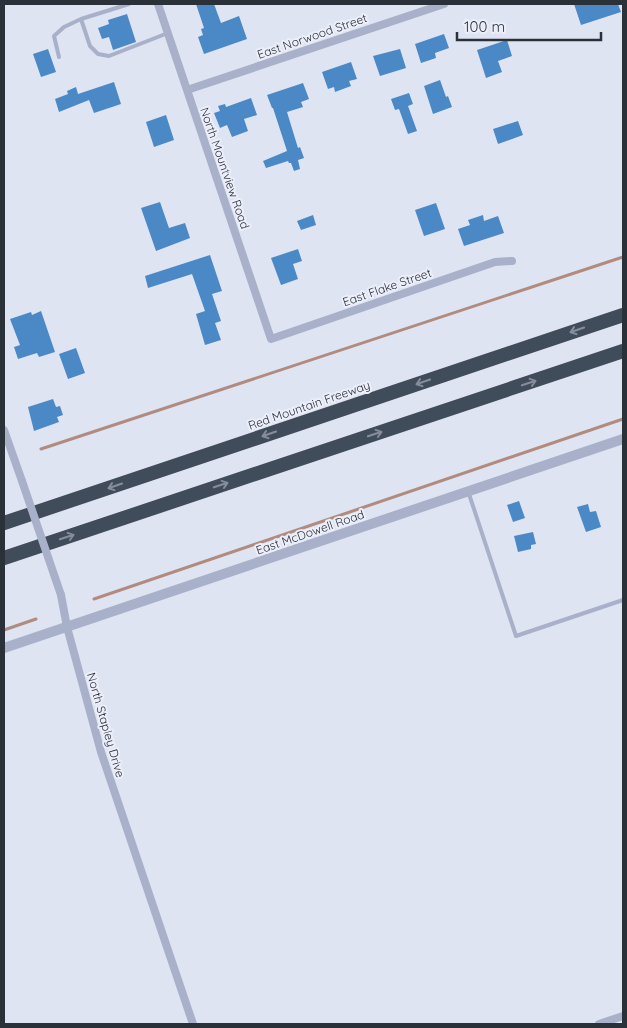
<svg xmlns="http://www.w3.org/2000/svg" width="627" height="1028" font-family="Quicksand,sans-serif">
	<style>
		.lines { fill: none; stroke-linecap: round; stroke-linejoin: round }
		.stream { stroke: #b18c7e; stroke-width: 3 }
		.building { fill: #4a89c6 }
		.service { stroke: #a8b1c9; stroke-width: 4 }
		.minor { stroke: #a8b1c9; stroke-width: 8 }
		.tertiary { stroke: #a8b1c9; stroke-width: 10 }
		.motorway { stroke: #414c5a; stroke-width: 14 }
		.minor-bridge { stroke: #a8b1c9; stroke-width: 8 }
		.oneway { stroke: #858d9a }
		.labels { text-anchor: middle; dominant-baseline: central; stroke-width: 4; stroke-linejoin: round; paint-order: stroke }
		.street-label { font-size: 12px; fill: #2a3139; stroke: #eceffa }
	</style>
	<rect width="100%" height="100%" fill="#dfe4f3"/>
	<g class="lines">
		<!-- stream -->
		<path class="stream" d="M41,449L623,257
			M94,599L623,419
			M4,630L36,619"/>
	</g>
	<!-- building -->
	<path class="building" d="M196,4H214L221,23L239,16L247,39L204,54L198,37L203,35L201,29L204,28Z
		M574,4H618L621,12L581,25Z
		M127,14L136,42L113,50L109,37L102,39L98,28L109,24L108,20Z
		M444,34L449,48L435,53L436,58L421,63L415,44Z
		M507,40L512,56L498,61L502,72L486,78L477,50Z
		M48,49L56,72L41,77L33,54Z
		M400,49L406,68L380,76L373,56Z
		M351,62L357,79L349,81L351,86L335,92L334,87L328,89L322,72Z
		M440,80L446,97L448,96L452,107L433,114L424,86Z
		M114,82L121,104L94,113L89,100L59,112L55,99L68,94L67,91L76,87L78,94Z
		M303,83L309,99L301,102L303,107L287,112L298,148L300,147L304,158L298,160L300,169L294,171L291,163H289L288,161L266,168L263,161L287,151L273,108H272L267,95Z
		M409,93L413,104L408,106L417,131L408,134L399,109L395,110L391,99Z
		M251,98L257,115L244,119L248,131L232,137L227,125L220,128L214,113L220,111L218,106L225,104L226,107Z
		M166,115L174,140L154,147L146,122Z
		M518,121L523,135L498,144L493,129Z
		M160,202L169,228L185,223L190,238L156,251L141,208Z
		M436,203L445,229L424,236L415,210Z
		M313,215L316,225L301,230L297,221Z
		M483,215L484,221L498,216L504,233L464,246L458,229L470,225L468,220Z
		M298,249L302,261L293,264L298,279L281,285L271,258Z
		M210,255L222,291L212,294L221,321L215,323L221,340L205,345L196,314L205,311L192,274L148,288L145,276Z
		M41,311L55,352L39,357L37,353L18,359L14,347L20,345L10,319L31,312L32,315Z
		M76,348L85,373L68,379L59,354Z
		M53,399L56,407L60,406L63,415L57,417L59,422L34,431L28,407Z
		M519,501L525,518L513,522L507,505Z
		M588,504L590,512L596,511L601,527L586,532L577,507Z
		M533,532L536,544L531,545V549L518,552L514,536Z"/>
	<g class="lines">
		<!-- service -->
		<path class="service" d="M129,4L81,19L90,46L98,54L109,56L168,33
			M59,57L54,36L64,27L81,19
			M468,491L516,636L623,600"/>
		<!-- minor -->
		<path class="minor" d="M158,4L271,339L495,262L512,261
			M187,90L444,4
			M4,430L22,481
			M61,595L67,627L101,752L193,1024
			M599,1024L623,1016"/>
		<!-- tertiary -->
		<path class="tertiary" d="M4,648L623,439"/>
		<!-- motorway -->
		<path class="motorway" d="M4,523L623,315
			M4,558L623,351"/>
		<!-- minor-bridge -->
		<path class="minor-bridge" d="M22,481L61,595"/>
	</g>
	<!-- one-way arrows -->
	<defs><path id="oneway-shaft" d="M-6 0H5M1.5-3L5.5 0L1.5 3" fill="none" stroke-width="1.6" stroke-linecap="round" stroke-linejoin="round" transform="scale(1.25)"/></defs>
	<g class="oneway">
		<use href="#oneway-shaft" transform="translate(577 330) rotate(161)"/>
		<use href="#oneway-shaft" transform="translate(423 382) rotate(161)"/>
		<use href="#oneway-shaft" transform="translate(529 383) rotate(-18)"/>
		<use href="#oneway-shaft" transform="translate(269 434) rotate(161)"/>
		<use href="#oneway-shaft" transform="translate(375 434) rotate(-18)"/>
		<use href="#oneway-shaft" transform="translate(221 485) rotate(-18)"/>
		<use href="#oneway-shaft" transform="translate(115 486) rotate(161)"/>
		<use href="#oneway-shaft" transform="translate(67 537) rotate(-18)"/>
	</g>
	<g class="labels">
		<!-- street labels -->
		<g class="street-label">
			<text transform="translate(312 36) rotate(-19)">East Norwood Street</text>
			<text transform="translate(225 168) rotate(71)">North Mountview Road</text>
			<text transform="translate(387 287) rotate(-19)">East Flake Street</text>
			<text transform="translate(309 405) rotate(-19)">Red Mountain Freeway</text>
			<text transform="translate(310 532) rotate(-19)">East McDowell Road</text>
			<text transform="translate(106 725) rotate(74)">North Stapley Drive</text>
		</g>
	</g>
	<!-- border -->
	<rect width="627" height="1028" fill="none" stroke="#2a3139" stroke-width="10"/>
	<!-- scale -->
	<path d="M457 32v8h144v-8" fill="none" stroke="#2a3139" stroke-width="2.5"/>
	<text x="464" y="32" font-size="15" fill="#2a3139" stroke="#eceffa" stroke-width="4" paint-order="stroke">100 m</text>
</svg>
